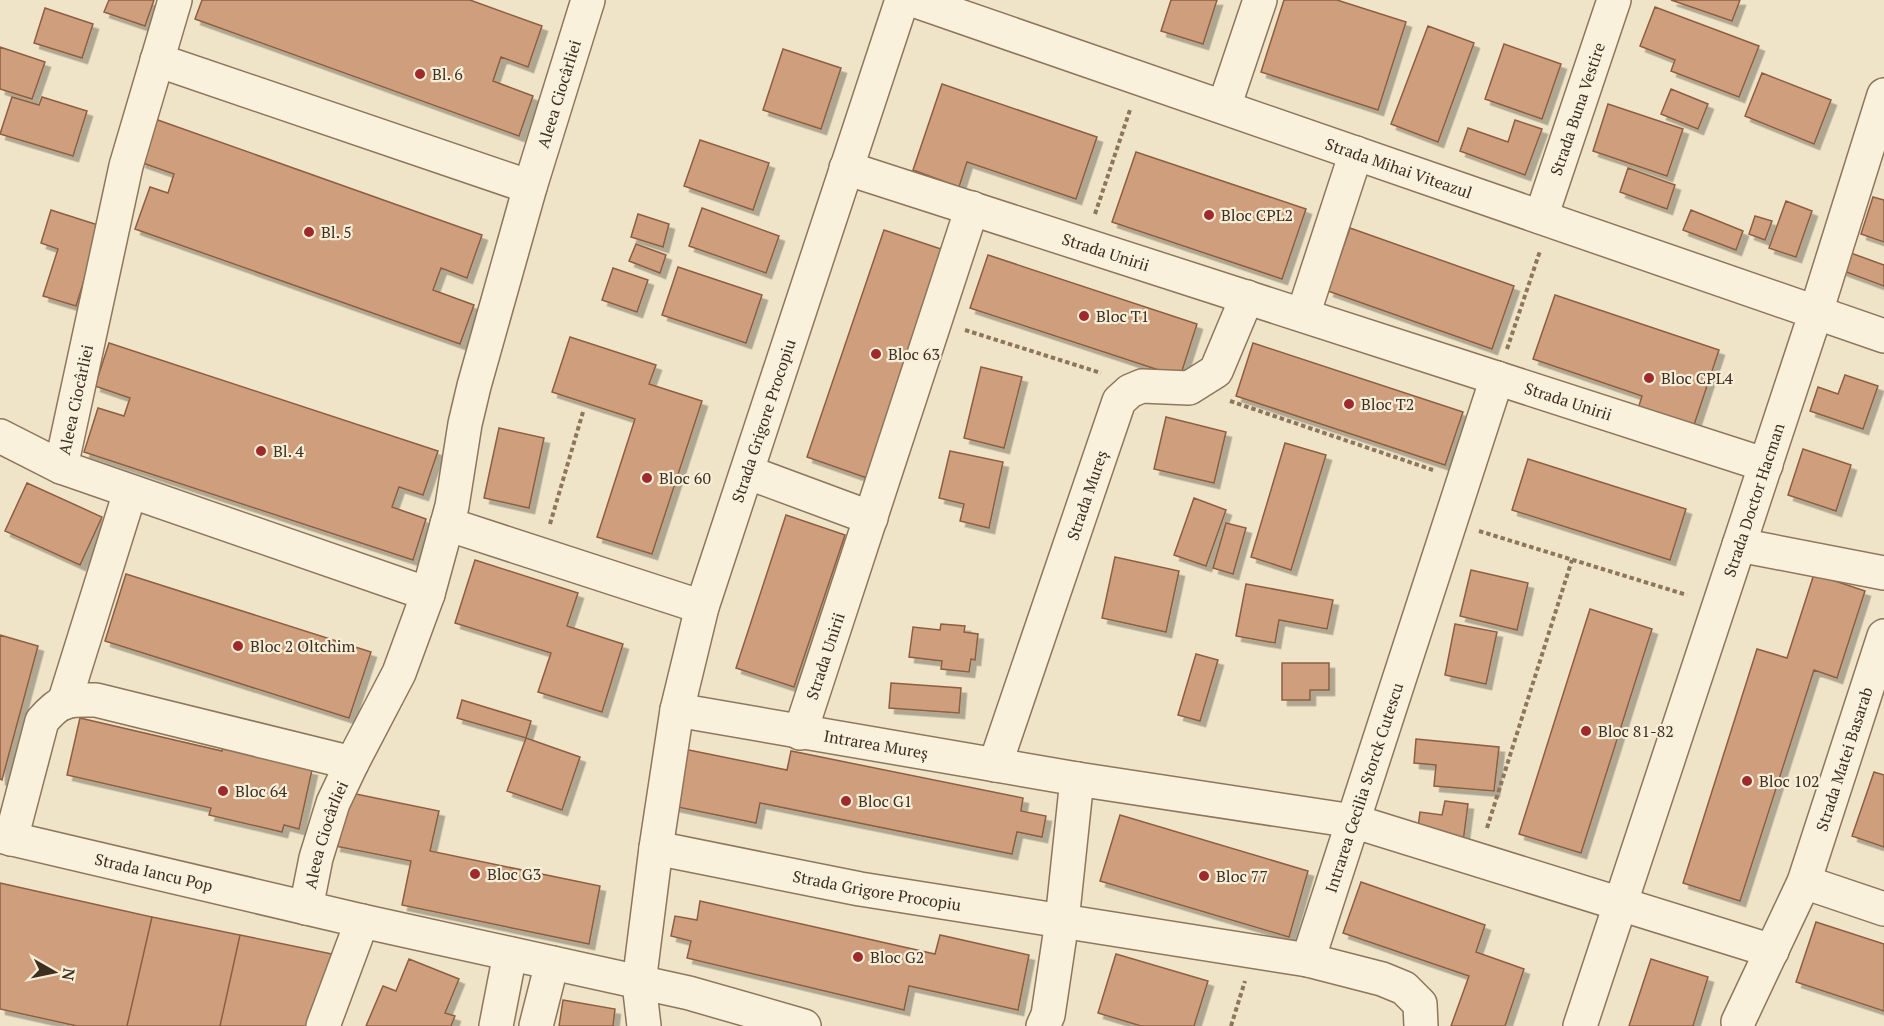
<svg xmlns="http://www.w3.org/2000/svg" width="1884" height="1026" font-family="'PT Serif',serif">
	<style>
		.building { fill: #cf9f7d; stroke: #8d5f41; stroke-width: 1.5; filter: url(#shadow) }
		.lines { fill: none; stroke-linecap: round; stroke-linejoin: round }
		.minor-casing { stroke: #8d765c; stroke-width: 36 }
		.path { stroke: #8d765c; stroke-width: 4; stroke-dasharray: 4.5 3; stroke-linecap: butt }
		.minor { stroke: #faf1dc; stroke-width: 33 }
		.poi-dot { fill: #9e2a2b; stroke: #f7eed8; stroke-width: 2 }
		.labels { text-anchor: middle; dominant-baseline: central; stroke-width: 4.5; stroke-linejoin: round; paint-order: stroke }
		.poi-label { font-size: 16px; fill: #3d2e20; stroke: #f7eed8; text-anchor: start }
		.street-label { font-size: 16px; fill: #3d2e20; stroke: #f7eed8 }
	</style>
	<defs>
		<filter id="shadow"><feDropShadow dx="5.5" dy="5.5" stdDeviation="0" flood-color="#0004"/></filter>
	</defs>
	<rect width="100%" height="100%" fill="#f0e4c8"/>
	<!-- building -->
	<path class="building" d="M109,0H154L145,26L104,12Z
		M202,0H470L542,26L528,67L501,57L493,81L533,96L519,136L195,19Z
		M1171,0H1217L1203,44L1161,31Z
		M1284,0H1337L1406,22L1378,110L1261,72Z
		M1671,0H1740L1732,21Z
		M1655,7L1759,46L1739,97L1671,71L1675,60L1640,46Z
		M45,8L93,24L82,58L34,43Z
		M1428,26L1474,43L1438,142L1391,124Z
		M1504,44L1561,64L1542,119L1485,99Z
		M0,47L45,62L32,99L0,89Z
		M783,49L841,68L821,129L763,110Z
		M1762,73L1831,100L1814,144L1745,116Z
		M942,84L1097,137L1076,199L967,162L959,187L913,170Z
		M1671,89L1708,104L1698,129L1661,114Z
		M12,97L39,105L42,97L87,111L73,156L0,134Z
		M1608,104L1683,129L1667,176L1593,151Z
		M155,119L482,235L467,278L441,268L433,290L474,305L460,344L135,229L150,187L168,193L174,174L140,162Z
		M1515,120L1542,129L1525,175L1460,151L1468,128L1508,142Z
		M700,140L769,163L753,210L684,186Z
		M1136,152L1306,209L1282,279L1112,222Z
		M1628,168L1675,185L1667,209L1620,192Z
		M1873,197L1884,200V242L1861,234Z
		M1786,201L1812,211L1796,257L1769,248Z
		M702,208L779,236L766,273L689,246Z
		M51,210L101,226L76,306L43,296L58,249L41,243Z
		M1691,210L1743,231L1736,250L1683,230Z
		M638,214L669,224L663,247L631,237Z
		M1755,216L1772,221L1765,240L1749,234Z
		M1350,228L1514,286L1492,349L1328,291Z
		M884,230L944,250L867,478L807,457Z
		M636,244L666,255L660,273L629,261Z
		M1848,252L1884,265V286L1841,270Z
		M988,255L1197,324L1180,377L970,308Z
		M678,267L762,295L746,343L662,315Z
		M613,268L648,280L637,312L602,300Z
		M1555,295L1719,350L1693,428L1638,409L1642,396L1533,359Z
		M570,337L656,365L649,384L702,401L652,554L597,537L635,419L552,392Z
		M109,343L438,451L423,495L399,487L392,507L426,519L413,560L84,452L98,408L124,416L130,398L95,386Z
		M1253,343L1463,412L1445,465L1236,396Z
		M981,367L1022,377L1004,448L964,438Z
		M1845,375L1878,386L1863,429L1810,411L1818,387L1838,394Z
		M1166,417L1226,432L1214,483L1154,469Z
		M499,428L544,438L529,508L484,498Z
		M1285,443L1326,455L1291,570L1251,557Z
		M1803,449L1851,465L1836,511L1788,495Z
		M950,451L1003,462L989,528L960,521L964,504L939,498Z
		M1528,459L1686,509L1670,560L1512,510Z
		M27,483L102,517L80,565L5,531Z
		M1194,498L1226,510L1206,566L1174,555Z
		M786,515L845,535L794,687L736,668Z
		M1226,523L1246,528L1233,574L1213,568Z
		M1115,557L1179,571L1166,632L1102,618Z
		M475,560L578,593L567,626L623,644L602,712L538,692L551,653L455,623Z
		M1471,570L1528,583L1517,630L1460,616Z
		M126,574L371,652L349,718L105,641Z
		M1814,574L1865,591L1837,678L1814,670L1740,901L1683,883L1757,649L1787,658Z
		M1246,584L1333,600L1327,629L1279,620L1275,643L1236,636Z
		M1590,609L1652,629L1581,853L1519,834Z
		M941,624L965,626L964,632L978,634L975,660L971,659L969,672L941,669L942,661L909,657L913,627L940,630Z
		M1455,624L1497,632L1486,684L1445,675Z
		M0,635L38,646L2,780L0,779Z
		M1196,654L1218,660L1200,721L1178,715Z
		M1282,663H1329V690H1310V700H1282Z
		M891,683L961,688L959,713L889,708Z
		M462,700L531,721L526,738L457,718Z
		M80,718L222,751L223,745L299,762L297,767L312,770L299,829L284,825L282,832L209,815L211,808L67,775Z
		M526,738L580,757L562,810L507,791Z
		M1416,739L1499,747L1494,791L1434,786L1436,765L1414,763Z
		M679,748L787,770L791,751L1023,798L1021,811L1046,816L1042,837L1017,832L1012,854L760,803L756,823L668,805Z
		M1874,772L1884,775V847L1852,836Z
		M346,792L439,811L430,851L600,886L589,944L402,905L411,861L335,846Z
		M1445,801L1468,804L1463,842L1417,835L1420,812L1442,815Z
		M1120,815L1308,871L1289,937L1100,881Z
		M1361,882L1485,925L1476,952L1524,969L1505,1026H1451L1469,976L1343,933Z
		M0,883L152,917L127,1026H77L0,1009Z
		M700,901L935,954L940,935L1029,955L1018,1010L909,986L904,1010L687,958L691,941L671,936L675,916L697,920Z
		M152,917L240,935L220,1026H127Z
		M1816,922L1884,944V1011L1796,982Z
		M240,935L337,955L310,1026H220Z
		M1116,954L1208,981L1194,1026H1141L1098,1013Z
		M409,959L459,979L445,1013L455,1016L451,1026H366L383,986L396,991Z
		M1651,959L1708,977L1693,1026H1629Z
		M563,1000L615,1009L613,1026H559Z"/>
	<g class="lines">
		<defs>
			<g id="minor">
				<path id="s1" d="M913,0L1884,336"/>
				<path d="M157,60L530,187"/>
				<path d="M1224,107L1260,0"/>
				<path id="s2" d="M846,168L1766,465"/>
				<path id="s3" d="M1541,217L1614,0"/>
				<path d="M1303,315L1356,153"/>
				<path d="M0,436L61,467L428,594"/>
				<path id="s4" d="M61,467L126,166L175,0"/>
				<path d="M747,472L871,518"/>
				<path d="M447,524L702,607"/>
				<path d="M1739,545L1884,573"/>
				<path d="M64,703L130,492"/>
				<path id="s5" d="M677,710L1077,779L1353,821L1772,951"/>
				<path id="s6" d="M800,733L972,208"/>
				<path id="s7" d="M995,765L1119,401L1130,391L1142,386L1189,388L1216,371L1247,297"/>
				<path id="s8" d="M0,836L362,921L689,993L804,1026"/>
				<path d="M11,839L42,721C62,698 67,700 96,700L352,763"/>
				<path id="s9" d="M656,848L860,889L1308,960L1497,378"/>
				<path d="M1804,882L1884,909"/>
				<path id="s10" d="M306,908L316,858L333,803L352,763L399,673L428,594L452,506L465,424L474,386L530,187L588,0"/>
				<path d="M1308,960L1382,979L1404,988L1420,1004L1421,1026"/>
				<path id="s11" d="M1738,1022L1804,882L1884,636"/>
				<path d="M323,1026L362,921"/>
				<path d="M496,1026L510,954"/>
				<path d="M536,1026L552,963"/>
				<path id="s12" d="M644,1026L639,983L656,848L677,710L702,607L902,0"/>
				<path d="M1043,1026L1048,1015L1062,921L1077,779"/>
				<path id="s13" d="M1580,1026L1816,312L1884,95"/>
			</g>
		</defs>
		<!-- minor casing -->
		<use href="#minor" class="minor-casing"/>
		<!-- path -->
		<path class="path" d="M1095,214L1130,110
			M965,330L1101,373
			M1507,349L1540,251
			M1230,401L1433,470
			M550,524L583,412
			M1479,531L1687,595
			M1487,828L1572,560
			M1231,1026L1245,981"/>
		<!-- minor -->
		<use href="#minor" class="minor"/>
	</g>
	<!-- markers -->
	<g class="poi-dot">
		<circle cx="420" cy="74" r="6"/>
		<circle cx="1209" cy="215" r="6"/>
		<circle cx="309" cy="232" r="6"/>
		<circle cx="1084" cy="316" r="6"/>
		<circle cx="876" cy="354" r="6"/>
		<circle cx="1649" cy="378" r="6"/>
		<circle cx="1349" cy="404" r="6"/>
		<circle cx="261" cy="451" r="6"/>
		<circle cx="647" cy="478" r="6"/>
		<circle cx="238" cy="646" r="6"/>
		<circle cx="1586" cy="731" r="6"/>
		<circle cx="1747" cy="781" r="6"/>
		<circle cx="223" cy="791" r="6"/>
		<circle cx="846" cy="801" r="6"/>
		<circle cx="475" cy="874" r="6"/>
		<circle cx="1204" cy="876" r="6"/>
		<circle cx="858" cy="957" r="6"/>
	</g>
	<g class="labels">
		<!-- poi labels -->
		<g class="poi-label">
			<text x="432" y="74">Bl. 6</text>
			<text x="1221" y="215">Bloc CPL2</text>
			<text x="321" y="232">Bl. 5</text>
			<text x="1096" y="316">Bloc T1</text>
			<text x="888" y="354">Bloc 63</text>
			<text x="1661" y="378">Bloc CPL4</text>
			<text x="1361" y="404">Bloc T2</text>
			<text x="273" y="451">Bl. 4</text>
			<text x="659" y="478">Bloc 60</text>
			<text x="250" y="646">Bloc 2 Oltchim</text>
			<text x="1598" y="731">Bloc 81-82</text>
			<text x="1759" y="781">Bloc 102</text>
			<text x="235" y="791">Bloc 64</text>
			<text x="858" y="801">Bloc G1</text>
			<text x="487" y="874">Bloc G3</text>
			<text x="1216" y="876">Bloc 77</text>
			<text x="870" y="957">Bloc G2</text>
		</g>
		<!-- street labels -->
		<g class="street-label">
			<text stroke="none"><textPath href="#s10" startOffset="856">Aleea Ciocârliei</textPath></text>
			<text stroke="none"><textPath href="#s3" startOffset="114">Strada Buna Vestire</textPath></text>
			<text stroke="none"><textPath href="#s1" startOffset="514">Strada Mihai Viteazul</textPath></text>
			<text stroke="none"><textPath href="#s2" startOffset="273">Strada Unirii</textPath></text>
			<text stroke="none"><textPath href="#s4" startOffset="69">Aleea Ciocârliei</textPath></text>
			<text stroke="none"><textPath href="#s2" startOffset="759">Strada Unirii</textPath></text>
			<text stroke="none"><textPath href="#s12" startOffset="621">Strada Grigore Procopiu</textPath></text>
			<text stroke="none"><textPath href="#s7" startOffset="285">Strada Mureș</textPath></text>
			<text stroke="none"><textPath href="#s13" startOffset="554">Strada Doctor Hacman</textPath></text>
			<text stroke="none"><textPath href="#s6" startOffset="81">Strada Unirii</textPath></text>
			<text stroke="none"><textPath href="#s5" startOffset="202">Intrarea Mureș</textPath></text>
			<text stroke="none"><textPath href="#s11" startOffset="284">Strada Matei Basarab</textPath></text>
			<text stroke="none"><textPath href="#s9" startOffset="843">Intrarea Cecilia Storck Cutescu</textPath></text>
			<text stroke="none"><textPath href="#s10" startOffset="76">Aleea Ciocârliei</textPath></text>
			<text stroke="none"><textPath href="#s8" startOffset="158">Strada Iancu Pop</textPath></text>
			<text stroke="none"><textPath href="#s9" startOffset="225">Strada Grigore Procopiu</textPath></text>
		</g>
	</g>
	<!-- north arrow -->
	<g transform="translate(54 972) rotate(99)" stroke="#f7eed8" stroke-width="4.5" paint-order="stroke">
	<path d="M0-4.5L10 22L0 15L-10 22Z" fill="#3d2e20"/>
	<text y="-9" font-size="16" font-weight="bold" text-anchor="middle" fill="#3d2e20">N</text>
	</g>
</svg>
